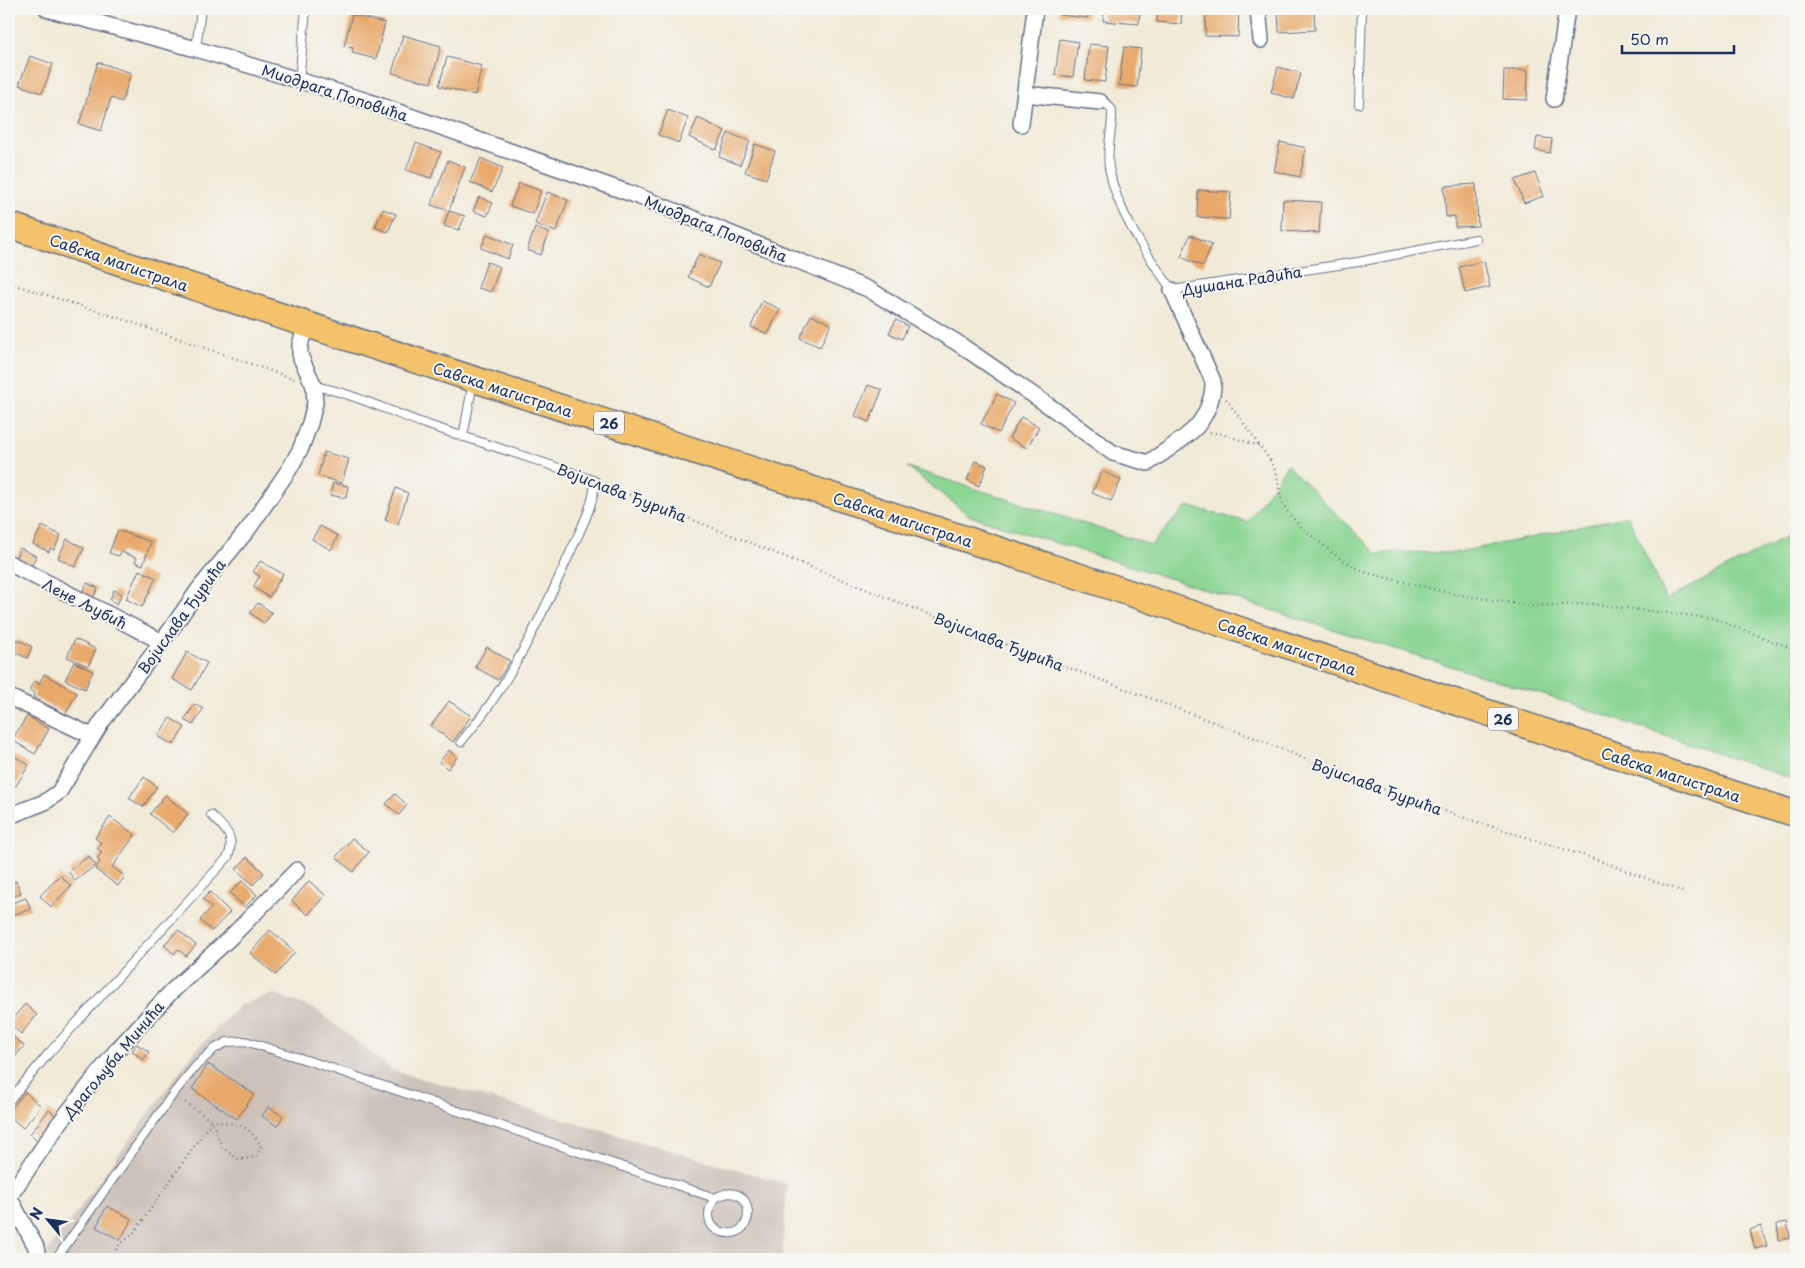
<svg xmlns="http://www.w3.org/2000/svg" width="1805" height="1268" font-family="'Playpen Sans',sans-serif">
	<style>
		.industrial { fill: #cdc2b9 }
		.green { fill: #8cd693; stroke: #548278 }
		.building { fill: #e8a96b }
		.lines { fill: none; stroke-linecap: round; stroke-linejoin: round }
		.service-casing { stroke: #667088; stroke-width: 10 }
		.minor-casing { stroke: #667088; stroke-width: 18 }
		.primary-casing { stroke: #667088; stroke-width: 28 }
		.path { stroke: #667088; stroke-width: 2.5; stroke-dasharray: 1 4; stroke-linecap: butt }
		.service { stroke: #fff; stroke-width: 8 }
		.minor { stroke: #fff; stroke-width: 15 }
		.primary { stroke: #f3c26a; stroke-width: 25 }
		.labels { text-anchor: middle; dominant-baseline: central; stroke-width: 4; stroke-linejoin: round; paint-order: stroke }
		.shield { fill: #f6f6f2; stroke: #5d6b8a; stroke-width: 1 }
		.shield-label { font-size: 14px; font-weight: bold; fill: #1b2f5e }
		.street-label { font-size: 15px; fill: #1b2f5e; stroke: #f6f6f2 }
	</style>
	<rect width="100%" height="100%" fill="#f6f6f2"/>
	<filter id="ink" filterUnits="userSpaceOnUse"><feTurbulence type="fractalNoise" baseFrequency=".02" numOctaves="2"/><feDisplacementMap in="SourceGraphic" scale="10" xChannelSelector="R" yChannelSelector="G"/><feConvolveMatrix kernelMatrix="1 2 1 2 8 2 1 2 1" color-interpolation-filters="sRGB"/></filter>
	<filter id="wash" filterUnits="userSpaceOnUse"><feTurbulence type="fractalNoise" baseFrequency=".0096" numOctaves="4" result="noise"/><feDisplacementMap in="SourceGraphic" scale="20" xChannelSelector="R" yChannelSelector="G"/><feGaussianBlur stdDeviation="1.12" result="paint"/><feColorMatrix in="noise" values="0 0 0 0 0 0 0 0 0 0 0 0 0 0 0 0 0 1.4 0 .05"/><feComposite in="paint" operator="in"/></filter>
	<g filter="url(#wash)">
		<rect width="100%" height="100%" fill="#f1ead7"/>
		<!-- industrial -->
		<path class="industrial" d="M275,994L317,1010L392,1070L787,1184L782,1259H42L194,1052L240,1005Z"/>
		<!-- green -->
		<path class="green" d="M1287,465L1377,554L1396,552L1453,553L1534,537L1628,516L1666,600L1796,531V780L1559,700L970,516L907,467L1151,545L1187,506L1248,522Z"/>
		<g id="blocks">
			<!-- building -->
			<path class="building" d="M1060,9H1088V18L1059,15Z
				M1104,9H1140L1139,24L1103,21Z
				M1158,9H1182L1181,24L1157,22Z
				M1206,9H1239L1238,37L1205,36Z
				M1278,9H1314L1315,30L1279,32Z
				M352,15L385,23L376,59L352,53L353,48L344,46Z
				M403,35L441,46L431,83L392,73Z
				M1060,39L1078,42L1073,77L1055,75Z
				M1089,44L1109,46L1105,82L1085,80Z
				M1124,47L1141,49L1137,87L1119,85Z
				M30,56L53,64L42,93L19,85Z
				M447,57L482,66L475,95L439,86Z
				M98,62L131,73L122,102L111,98L101,131L79,124Z
				M1278,67L1301,73L1294,99L1271,93Z
				M1504,70H1528L1527,100L1503,99Z
				M668,110L688,118L679,143L658,135Z
				M698,118L725,131L716,150L689,137Z
				M728,133L750,141L740,165L719,157Z
				M1537,137L1552,139L1550,153L1535,150Z
				M1280,142L1306,148L1300,177L1274,171Z
				M416,143L441,152L431,178L406,170Z
				M755,144L775,151L766,179L745,172Z
				M481,158L503,168L492,192L470,182Z
				M448,160L465,167L449,211L431,205Z
				M1535,173L1544,196L1524,203L1515,180Z
				M519,183L541,191L533,214L510,206Z
				M1476,184L1478,226L1455,227V216L1446,217L1444,186Z
				M1198,190L1231,192L1229,219L1197,217Z
				M547,192L568,200L556,232L535,224Z
				M479,197L493,203L487,216L473,211Z
				M1283,200L1321,202L1319,233L1282,231Z
				M383,209L396,214L388,232L375,227Z
				M449,211L465,216L459,230L444,226Z
				M535,228L549,233L541,255L527,250Z
				M487,234L513,245L508,259L481,248Z
				M1190,235L1212,244L1203,266L1181,257Z
				M699,254L720,263L709,287L688,277Z
				M1484,261L1490,287L1465,293L1459,267Z
				M487,262L500,267L491,292L478,288Z
				M762,301L780,309L768,334L751,327Z
				M811,315L831,324L820,347L800,338Z
				M896,320L908,326L902,339L889,333Z
				M868,385L882,390L869,422L855,416Z
				M997,394L1014,403L999,433L981,424Z
				M1021,417L1039,427L1027,448L1009,438Z
				M324,452L349,459L342,483L318,476Z
				M975,461L987,466L979,486L967,480Z
				M1102,471L1121,480L1111,501L1092,493Z
				M333,483L348,486L346,498L330,495Z
				M396,488L408,493L398,524L385,520Z
				M42,526L61,535L54,550L50,548L49,552L33,544Z
				M320,526L338,536L331,550L312,539Z
				M118,530L151,542L143,565L135,562L137,558L121,552L119,556L109,553Z
				M67,539L84,548L75,567L58,558Z
				M20,548L36,556L31,567L15,559Z
				M260,561L283,574L269,597L253,587L260,576L253,572Z
				M139,570L156,578L142,607L126,599Z
				M87,583L98,588L91,602L80,596Z
				M114,590L122,594L117,604L110,600Z
				M258,603L272,613L264,623L250,613Z
				M17,639L32,647L27,658L11,650Z
				M75,639L96,649L88,666L67,657Z
				M487,647L510,661L498,680L475,667Z
				M187,652L207,663L192,690L172,679Z
				M74,662L93,671L85,689L65,680Z
				M44,674L77,693L65,714L33,697L35,693L29,690L34,681L39,684Z
				M449,701L471,716L453,742L431,726Z
				M195,704L203,709L193,725L184,720Z
				M27,716L49,729L35,754L12,740Z
				M170,718L185,727L173,745L158,736Z
				M449,750L457,757L448,769L439,762Z
				M11,754L29,765L16,786L9,782V757Z
				M144,777L157,787L143,807L129,798Z
				M395,794L407,805L399,815L386,804Z
				M165,795L188,814L173,833L150,814Z
				M110,817L135,835L112,867L125,876L118,886L95,869L100,862L97,859L102,852L97,849L101,843L95,838Z
				M352,838L369,852L353,872L336,857Z
				M89,856L96,865L75,881L68,871Z
				M247,857L264,873L253,885L236,869Z
				M60,875L71,886L51,907L40,896Z
				M16,881L21,893L9,898V884Z
				M242,881L257,895L245,907L230,893Z
				M309,881L325,895L308,915L292,901Z
				M210,892L230,912L212,931L200,920L212,907L203,899Z
				M26,898L31,909L9,916V904Z
				M178,930L196,945L186,956L178,949L174,954L164,945Z
				M270,930L295,952L276,975L250,953Z
				M25,1004L37,1015L21,1034L9,1023Z
				M9,1033L24,1046L9,1064Z
				M137,1044L149,1052L143,1060L132,1051Z
				M208,1064L254,1094L237,1119L192,1089Z
				M25,1092L41,1106L23,1128L9,1116V1112Z
				M268,1107L283,1116L277,1126L262,1116Z
				M49,1110L59,1118L40,1142L30,1134Z
				M107,1206L132,1219L120,1240L96,1227Z
				M1787,1222L1790,1238L1779,1240L1777,1224Z
				M1761,1226L1767,1246L1755,1249L1750,1230Z"/>
		</g>
	</g>
	<g filter="url(#ink)">
		<use href="#blocks" fill-opacity="0" stroke="#667088" stroke-width="1"/>
		<g class="lines">
			<defs>
				<path id="service" d="M196,49L201,9
					M298,79L300,71L306,9
					M1100,102L1107,104L1112,110C1113,129 1106,149 1109,168C1117,213 1146,253 1172,290L1358,262L1476,239
					M1359,104L1362,9
					M314,386C353,393 388,411 425,424C482,443 539,460 595,481C594,506 580,530 570,553C540,620 509,686 461,742
					M463,437L473,382
					M9,1101L49,1053L228,857C236,836 225,829 211,815
					M56,1259L173,1094L196,1066L214,1049L227,1042L245,1041L322,1065L715,1198C756,1175 759,1243 722,1232C705,1227 707,1209 715,1198"/>
				<path id="minor" d="M47,9L196,49L367,101L635,195L868,289L956,342L1052,408L1113,453L1148,463C1162,453 1179,443 1192,431C1205,420 1214,397 1213,381L1172,290
					M1258,9L1261,40
					M1025,94L1100,102
					M1554,99L1567,9
					M1021,124L1035,9
					M9,563L162,642
					M9,697L92,736
					M9,816L45,802L59,792L101,723L162,642L199,589L249,528L290,468L301,448L310,423L315,403L314,386L301,358L300,353V345L306,325
					M38,1259L36,1247L9,1197L58,1125L117,1050L171,992L233,935L297,870"/>
				<path id="primary" d="M9,225C355,343 704,453 1051,567C1300,649 1547,734 1796,814"/>
			</defs>
			<!-- service casing -->
			<use href="#service" class="service-casing"/>
			<!-- minor casing -->
			<use href="#minor" class="minor-casing"/>
			<!-- primary casing -->
			<use href="#primary" class="primary-casing"/>
			<!-- path -->
			<path class="path" d="M9,283L125,320L294,379
				M1226,399L1270,460L1276,472L1282,503L1290,515L1301,527L1338,557L1363,572L1454,594L1532,606L1589,604L1712,618L1796,650
				M1210,432L1221,434L1260,446
				M606,485L975,633L1139,694L1255,738L1346,776L1462,817L1592,858L1686,893
				M112,1259L118,1246L133,1234L212,1121C236,1124 248,1123 261,1146L256,1157L239,1160L222,1147L212,1121L182,1100"/>
			<!-- service -->
			<use href="#service" class="service"/>
			<!-- minor -->
			<use href="#minor" class="minor"/>
			<!-- primary -->
			<use href="#primary" class="primary"/>
		</g>
	</g>
	<g class="labels">
		<!-- shield labels -->
		<g class="shield">
			<rect x="594" y="411.5" width="30" height="23" rx="4"/>
			<rect x="1488" y="707.5" width="30" height="23" rx="4"/>
		</g>
		<g class="shield-label">
			<text x="609" y="423">26</text>
			<text x="1503" y="719">26</text>
		</g>
		<!-- street labels -->
		<g class="street-label">
			<text transform="translate(335 92) rotate(18)">Миодрага Поповића</text>
			<text transform="translate(716 228) rotate(22)">Миодрага Поповића</text>
			<text transform="translate(119 262) rotate(19)">Савска магистрала</text>
			<text transform="translate(1242 280) rotate(-9)">Душана Радића</text>
			<text transform="translate(503 389) rotate(18)">Савска магистрала</text>
			<text transform="translate(622 492) rotate(21)">Војислава Ђурића</text>
			<text transform="translate(903 519) rotate(18)">Савска магистрала</text>
			<text transform="translate(85 603) rotate(27)">Лене Љубић</text>
			<text transform="translate(181 616) rotate(-54)">Војислава Ђурића</text>
			<text transform="translate(999 641) rotate(21)">Војислава Ђурића</text>
			<text transform="translate(1287 646) rotate(19)">Савска магистрала</text>
			<text transform="translate(1671 774) rotate(18)">Савска магистрала</text>
			<text transform="translate(1377 786) rotate(20)">Војислава Ђурића</text>
			<text transform="translate(113 1059) rotate(-50)">Драгољуба Минића</text>
		</g>
	</g>
	<!-- margin -->
	<rect width="1805" height="1268" fill="none" stroke="#f6f6f2" stroke-width="30"/>
	<!-- north arrow -->
	<g transform="translate(48 1220) rotate(299)" stroke="#f6f6f2" stroke-width="4" paint-order="stroke">
	<path d="M0-4L9 19L0 12L-9 19Z" fill="#1b2f5e"/>
	<text y="-8" font-size="14" font-weight="bold" text-anchor="middle" fill="#1b2f5e">N</text>
	</g>
	<!-- scale -->
	<path d="M1622 45v8h112v-8" fill="none" stroke="#1b2f5e" stroke-width="2.5"/>
	<text x="1630" y="45" font-size="15" fill="#1b2f5e" stroke="#f6f6f2" stroke-width="4" paint-order="stroke">50 m</text>
</svg>
